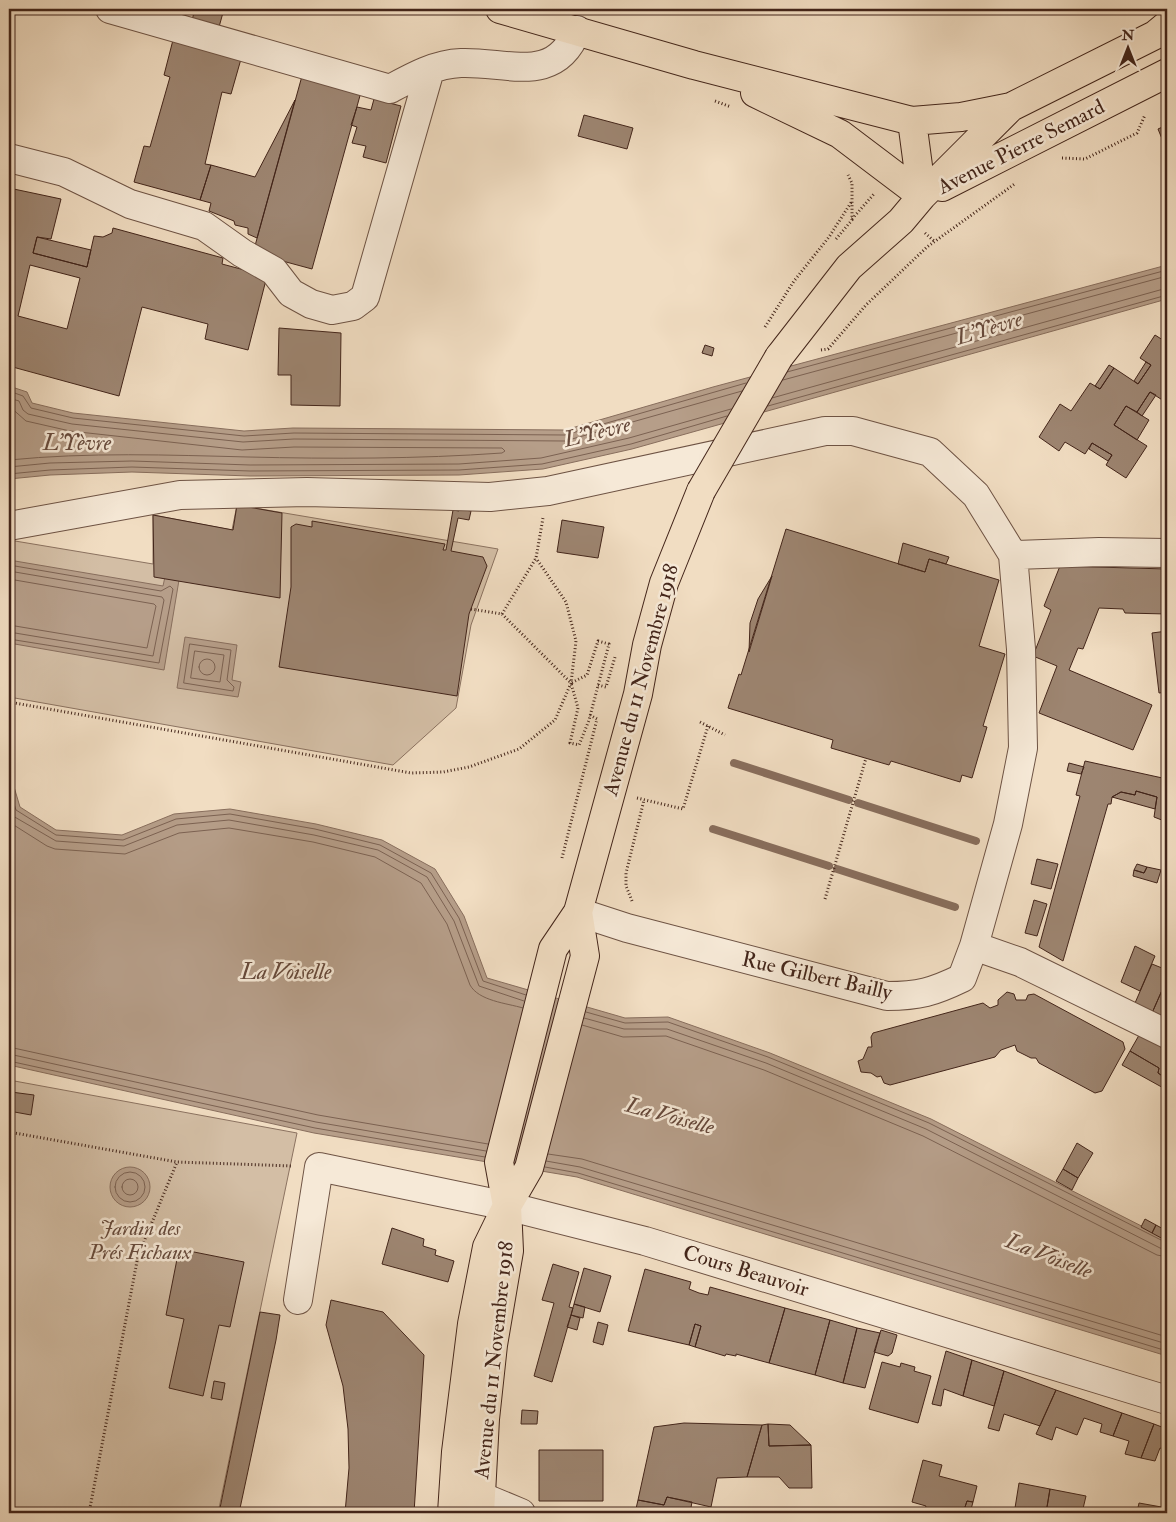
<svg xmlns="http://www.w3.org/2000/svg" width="1176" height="1522" font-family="'IM FELL Double Pica',serif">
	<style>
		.green { fill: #d3bea5; stroke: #8b7260 }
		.water { fill: #b69e89; stroke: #886e5d }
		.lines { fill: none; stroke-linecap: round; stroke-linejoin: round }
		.shore { stroke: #7c6252; stroke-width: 1 }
		.stream { stroke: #886e5d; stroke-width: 8 }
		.building { fill: #9d8571; stroke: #43251a; fill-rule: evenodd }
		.minor-casing { stroke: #6e5344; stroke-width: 30 }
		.major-casing { stroke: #43251a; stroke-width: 30 }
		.path { stroke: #43251a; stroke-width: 3; stroke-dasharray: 1 2.5; stroke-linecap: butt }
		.minor { stroke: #f6e9d7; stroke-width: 28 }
		.major { stroke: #f1ddc2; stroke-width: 28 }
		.major-bridge-casing { stroke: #43251a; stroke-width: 30; stroke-linecap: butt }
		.major-bridge { stroke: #f1ddc2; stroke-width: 28 }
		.labels { text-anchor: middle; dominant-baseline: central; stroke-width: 5; stroke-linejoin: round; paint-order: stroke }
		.street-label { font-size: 21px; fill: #43251a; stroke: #f6e9d7 }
		.park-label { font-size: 21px; font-style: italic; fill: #674b3d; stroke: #f6e9d7 }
		.water-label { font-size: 22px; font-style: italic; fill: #66493b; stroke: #f6e9d7 }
	</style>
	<rect width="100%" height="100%" fill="#f1ddc2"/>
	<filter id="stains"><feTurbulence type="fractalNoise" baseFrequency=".004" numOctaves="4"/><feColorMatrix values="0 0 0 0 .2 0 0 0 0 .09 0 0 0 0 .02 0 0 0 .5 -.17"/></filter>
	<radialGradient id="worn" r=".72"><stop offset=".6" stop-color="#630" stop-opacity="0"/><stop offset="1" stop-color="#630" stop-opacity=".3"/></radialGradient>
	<!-- green -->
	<path class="green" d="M237,505L498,549L471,625L456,708L393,765L9,697V540L153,564V515L232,530Z
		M9,1080L297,1133L218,1513H9Z"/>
	<!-- water -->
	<path class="water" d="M1167,265V299L632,449L543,469L459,475L250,476L132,472L50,475L9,479V386L27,392L32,403L73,413L244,431L293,428L565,430L713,387Z
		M9,560L163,586L166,572L180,574L164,670L9,643Z
		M185,637L237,645L232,680L241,682L238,697L177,688Z
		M9,770L20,807L56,830L122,835L174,814L230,809L316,824L382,840L435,869L464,916L487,978L625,1018L668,1017L770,1053L931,1119L1167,1239V1356L577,1177L314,1133L9,1065Z
		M110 1187a20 20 0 1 1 40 0a20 20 0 1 1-40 0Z"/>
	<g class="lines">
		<!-- shore -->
		<path class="shore" d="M787,372L1167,270
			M783,380L1167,276
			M9,391L23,396L31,408L73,418L244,436L294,433L565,435L746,383
			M9,398L19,401L23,410L28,414L72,424L243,442L294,439L565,441L742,391
			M772,398L1167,288
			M9,406L26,421L70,431L242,450L294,447L502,448L505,451L502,453C418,459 332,459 248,457C168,455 89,452 9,460
			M768,406L1167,295
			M9,467L50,463L132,461L250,465L459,464L541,458L629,438L731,409
			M9,474L50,470L132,467L250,471L459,470L542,464L631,444L727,416
			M9,565L161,591L170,586L173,589L159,663L9,639
			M9,571L162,597L164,600L153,656L9,632
			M9,579L154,604L156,606L147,648L9,625
			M190,644L231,650L227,680L234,687L233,691L184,683Z
			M195,651L224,655L220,682L191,678Z
			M199 667a8 8 0 1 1 16 0a8 8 0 1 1-16 0Z
			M9,788L16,810L56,835L123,840L176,819L230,814L315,829L380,845L431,873L459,918L483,981L526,995
			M9,810L13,816L56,841L124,846L177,825L229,820L314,835L378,850L427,877L454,921L479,986L524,1001
			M9,822L47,846L55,849L125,854L179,833L229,828L313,842L375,857L421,883L447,924L470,985C479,1001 506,1003 523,1008
			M586,1012L625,1023L668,1022L768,1057L929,1123L1167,1243
			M584,1018L624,1029H667L766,1063L926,1129L1160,1248L1167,1250
			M582,1025L623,1037L666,1036L764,1070L923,1136L1157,1255L1167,1257
			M9,1047L318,1115L488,1144
			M9,1054L316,1122L486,1151
			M9,1061L315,1128L485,1157
			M548,1154L582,1159L1167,1337
			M546,1161L580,1167L1167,1344
			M545,1167L578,1173L1167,1351
			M115 1187a15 15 0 1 1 30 0a15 15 0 1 1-30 0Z
			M122 1187a8 8 0 1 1 16 0a8 8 0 1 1-16 0Z"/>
		<!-- stream -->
		<path class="stream" d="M734,763L849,800
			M858,803L976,841
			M713,829L829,866
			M837,869L955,907"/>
	</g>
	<!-- building -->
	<path class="building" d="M195,9H224L219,27L192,20Z
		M173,40L241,59L231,94L222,92L205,164L211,165L200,200L134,182L144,146L150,147L170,77L164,75Z
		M302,76L361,92L312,269L253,253Z
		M374,99L401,106L386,163L363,157L366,146L352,143L357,127L351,125L357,107L371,110Z
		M295,100L257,238L248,234V228L235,225L234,221L209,211L211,203L200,200L211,165L255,177Z
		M584,115L633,128L627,149L578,136Z
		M1167,125V151L1158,129Z
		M9,188L61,199L51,239L37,237L33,253L87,267L94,236L103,237L112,233L113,228L223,258L222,264L267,276L248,350L205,339L208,324L142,307L119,396L9,366ZM30,265L80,278L67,329L18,316Z
		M37,237L91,250L87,267L33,253Z
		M279,328L341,333L340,406L291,405V375H278Z
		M1155,335L1166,342L1167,340V403L1150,392L1137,412L1126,406L1114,425L1147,446L1126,478L1106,465L1112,455L1092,443L1085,454L1065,442L1059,451L1039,437L1060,404L1071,411L1090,383L1100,389L1114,368L1138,384L1151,365L1140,358Z
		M705,345L714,348L712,356L702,353Z
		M1146,362L1151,365L1138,384L1134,381Z
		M1109,365L1114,368L1100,389L1095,386Z
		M1150,392L1156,395L1142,416L1137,412Z
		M1126,406L1149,420L1137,440L1114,425Z
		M1092,443L1112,455L1108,461L1089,449Z
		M237,505L282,513L280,598L154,577L153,515L233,530Z
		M459,509L471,511L469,520L458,518L451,551L483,557L487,566L469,614L457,696L279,667L291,587V527L296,524L312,527V521L445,544L443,550H446L453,510L459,511Z
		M562,520L604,527L598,558L557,552Z
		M786,529L925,572L929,559L999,580L979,646L1005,654L983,726L987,727L972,778L962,775L960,782L891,761L889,765L831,748L833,740L728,708L739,674L741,675Z
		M903,543L949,557L946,564L929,559L925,572L898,564Z
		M1060,566L1167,569V614L1125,613L1123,609L1099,608L1083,649L1078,648L1069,670L1152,705L1133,750L1039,713L1057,666L1033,656L1051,610L1044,606Z
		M772,576L749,652L750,623L758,599Z
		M1167,631V692L1159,693L1152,633Z
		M1085,761L1167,779V822L1154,817L1157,797L1136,791L1135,795L1121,792L1112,797L1111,804H1108L1063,961L1039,947L1080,796L1076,795Z
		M1069,763L1084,767L1081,774L1067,771Z
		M1136,791L1157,797L1155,809L1112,797L1121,792L1135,795Z
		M1037,859L1058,864L1051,889L1031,884Z
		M1137,864L1147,867L1144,873L1134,870Z
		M1147,867L1161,870L1157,883L1133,876L1134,870L1144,873Z
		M1034,900L1047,904L1037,936L1025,933Z
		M1135,946L1155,956L1140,991L1121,982Z
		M1167,956V979L1152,1013L1135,1003L1152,964L1162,968Z
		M1167,979V1022L1152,1013Z
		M1007,992L1014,994L1016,1000H1026L1028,995L1034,994L1123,1042L1125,1049L1102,1091L1095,1093L1039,1063L1036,1058H1031L1017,1051L1015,1045L1001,1050L995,1057L890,1085L884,1083L881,1076L877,1077L871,1073L861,1072L858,1061L863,1059L868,1047H872L871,1037L873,1033L983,1003L990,1008L998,1005V1000Z
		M1142,1030L1167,1044V1079L1158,1073L1159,1068L1130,1051Z
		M1130,1051L1159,1068L1158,1073L1167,1079V1090L1122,1065Z
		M11,1092L34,1095L31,1115L9,1111Z
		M1077,1143L1093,1153L1078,1178L1063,1169Z
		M1063,1169L1078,1178L1072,1190L1056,1181Z
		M1145,1219L1156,1225L1152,1233L1141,1227Z
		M1156,1225L1167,1231L1165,1240L1152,1233Z
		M392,1228L424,1239L423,1246L436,1250L435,1255L454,1261L448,1282L382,1264Z
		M179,1249L244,1262L230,1327L219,1325L203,1396L169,1388L184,1319L166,1315Z
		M553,1264L579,1272L569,1307L573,1308L552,1382L534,1376L554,1303L542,1300Z
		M584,1268L611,1276L600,1312L574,1304Z
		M645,1269L691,1282L689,1289L699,1293L708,1295L710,1287L785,1308L769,1363L736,1354V1356L726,1354L725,1356L695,1347L701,1326L695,1324L689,1345L628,1331Z
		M331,1300L383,1312L424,1355L414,1513H345L349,1468L348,1429L343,1386L326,1325Z
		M574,1304L585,1307L583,1318L571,1315Z
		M785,1308L830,1320L815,1375L769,1363Z
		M260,1312L280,1315L276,1340L239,1513H219Z
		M571,1315L580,1318L577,1330L567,1327Z
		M830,1320L857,1328L843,1383L815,1375Z
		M598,1322L608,1325L603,1345L593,1342Z
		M695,1324L701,1326L695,1347L689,1345Z
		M857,1328L880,1333L865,1388L843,1383Z
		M881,1330L897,1335L892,1353L888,1356L874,1352Z
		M946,1351L972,1360L963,1396L944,1389L941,1406L932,1404Z
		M972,1360L1004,1371L994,1406L963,1396Z
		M882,1362L900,1367L901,1363L915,1367L914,1371L931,1376L918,1423L869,1409Z
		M1004,1371L1056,1390L1040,1426L1004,1414L999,1431L988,1428Z
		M214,1381L225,1383L222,1400L211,1398Z
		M1056,1390L1122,1413L1113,1436L1100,1432L1102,1424L1084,1418L1077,1435L1056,1427L1052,1440L1036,1434Z
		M522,1410L538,1411L537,1424H521Z
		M1122,1413L1154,1424L1141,1458L1125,1454L1129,1441L1113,1436Z
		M684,1423L762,1425L747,1477L717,1478L711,1507L667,1497L664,1505L638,1500L654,1427Z
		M768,1424L769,1446L811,1445L812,1488H789L779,1477H747L762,1425Z
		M768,1424L790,1425L811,1445L769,1446Z
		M1154,1424L1167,1429V1450L1160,1448L1155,1461L1141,1458Z
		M539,1450H603V1501H539Z
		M923,1460L942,1465L939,1476L977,1486L973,1502L967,1501L963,1513H944L925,1509L926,1506L912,1502Z
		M1019,1483L1050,1489L1046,1513L1015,1508Z
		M1050,1489L1086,1496L1082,1513H1046Z
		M667,1497L692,1502L690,1513H635L638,1500L664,1505Z
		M967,1501L973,1502L970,1513H963Z
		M1139,1503L1167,1508L1165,1513L1137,1512Z"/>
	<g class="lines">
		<defs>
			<path id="minor" d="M110,9L390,89C412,77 435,64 461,63C506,61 555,86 577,30
				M9,158L64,172L130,204L204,226L242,253L274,271L291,293L311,304L332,310L353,306L365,297L430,70
				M9,526L180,495L307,492L490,497L548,491L825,431H853L930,452L976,495L1013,555L1021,649L1023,748L1008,824L974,946L962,978C933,992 919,996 887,996L627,928L578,912
				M1013,555L1099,552L1167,553
				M974,946L1020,962L1167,1034
				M298,1300L319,1167L507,1206L645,1241L1167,1400
				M480,1496L521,1513"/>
			<path id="major" d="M500,9L694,65L912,121L961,117L1011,107L1155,35L1167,25
				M755,93L840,134L922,196
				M912,121L922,196
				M942,187L1167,73
				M779,357L849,267L901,221L922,196L1011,107
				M452,1513L456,1452L472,1324L487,1247L507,1206L499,1162L553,949L578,912L638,694L647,645L664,583L701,491
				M480,1513L485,1419L493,1345L509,1251L507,1206L529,1168L585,956L578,912"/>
		</defs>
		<!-- minor casing -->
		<use href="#minor" class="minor-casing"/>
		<!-- major casing -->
		<use href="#major" class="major-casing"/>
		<!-- path -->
		<path class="path" d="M715,101L731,107
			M1062,158L1085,159L1137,133L1145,115
			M852,219L874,194
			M925,233L934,241
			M836,239L852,220V183L848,175
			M765,327L794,281L829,237L852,201
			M821,350L828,349L866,305L927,247L1016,183
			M471,609L502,614L571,683
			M502,614L536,558L543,518
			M598,641L609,644L589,720L579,745L570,743L578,708L571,683L587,675Z
			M598,685L606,687L615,657
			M9,702L411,773L443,772L469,767L519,749L555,720L571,683L576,641L566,602L536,558
			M700,722L725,735
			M637,798L683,809L708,726
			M562,858L597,719L590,715
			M825,899L866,758
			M632,901L626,886V873L644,800
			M9,1132L177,1162L293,1166
			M9,1507L11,1513
			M89,1513L138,1256L177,1162"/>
		<!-- minor -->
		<use href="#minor" class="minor"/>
		<!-- major -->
		<use href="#major" class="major"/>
		<defs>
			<path id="major-bridge" d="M701,491L779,357"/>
		</defs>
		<!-- major-bridge casing -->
		<use href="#major-bridge" class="major-bridge-casing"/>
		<!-- major-bridge -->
		<use href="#major-bridge" class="major-bridge"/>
	</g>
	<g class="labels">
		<!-- street labels -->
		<g class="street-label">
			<text transform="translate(1021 147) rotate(-27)">Avenue Pierre Semard</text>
			<text transform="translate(641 680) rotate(-75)">Avenue du 11 Novembre 1918</text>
			<text transform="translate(817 976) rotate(13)">Rue Gilbert Bailly</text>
			<text transform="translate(746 1271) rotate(17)">Cours Beauvoir</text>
			<text transform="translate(494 1360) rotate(-84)">Avenue du 11 Novembre 1918</text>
		</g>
		<!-- park labels -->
		<g class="park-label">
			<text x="140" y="1228">Jardin des<tspan x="140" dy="24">Prés Fichaux</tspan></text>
		</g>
		<!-- water labels -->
		<g class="water-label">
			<text transform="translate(989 328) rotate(-17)">L'Yèvre</text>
			<text transform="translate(597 432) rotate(-14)">L'Yèvre</text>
			<text x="77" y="443">L'Yèvre</text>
			<text x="286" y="972">La Voiselle</text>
			<text transform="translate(670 1116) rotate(15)">La Voiselle</text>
			<text transform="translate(1049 1256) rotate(21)">La Voiselle</text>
		</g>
	</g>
	<!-- margin -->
	<rect width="1176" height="1522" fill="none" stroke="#f1ddc2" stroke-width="30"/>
	<rect x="10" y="10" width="1156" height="1502" fill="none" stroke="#43251a" stroke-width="2.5"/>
	<rect x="15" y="15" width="1146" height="1492" fill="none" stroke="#43251a"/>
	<!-- north arrow -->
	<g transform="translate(1128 48)" stroke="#f6e9d7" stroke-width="4" paint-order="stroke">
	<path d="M0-4L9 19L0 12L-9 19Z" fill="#43251a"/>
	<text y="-8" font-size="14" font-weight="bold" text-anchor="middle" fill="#43251a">N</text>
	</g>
	<rect width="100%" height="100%" filter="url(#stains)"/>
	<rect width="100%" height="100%" fill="url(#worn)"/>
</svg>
